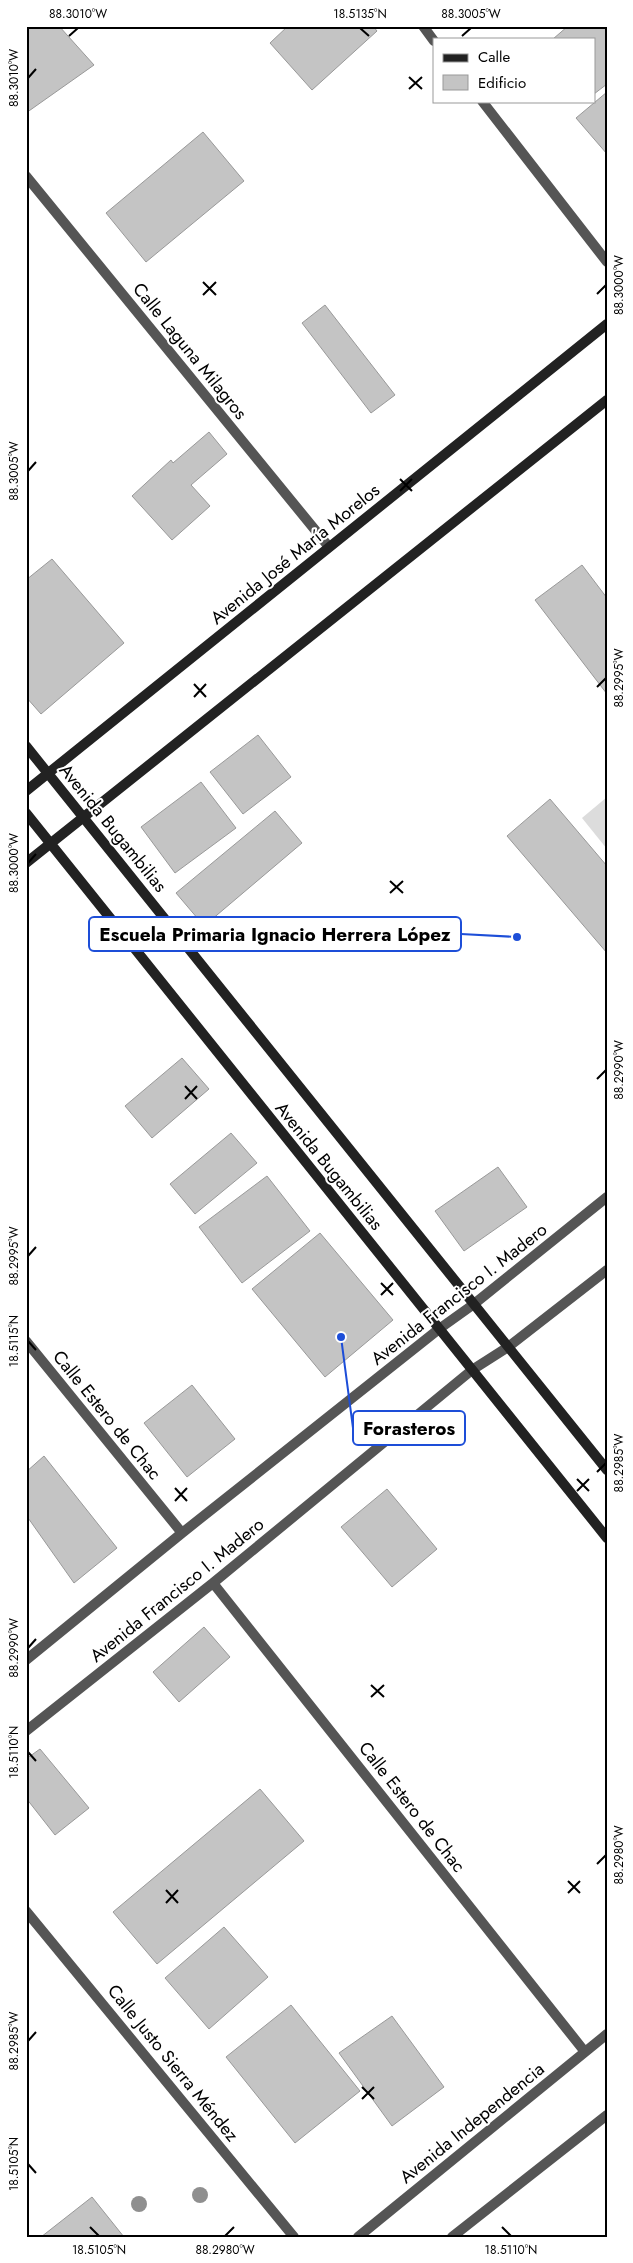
<svg xmlns="http://www.w3.org/2000/svg" width="633" height="2263" font-family="Jost,sans-serif">
	<style>
		.green { fill: #dcdcdc }
		.building { fill: #c4c4c4; stroke: #999 }
		.lines { fill: none; stroke-linecap: round; stroke-linejoin: round }
		.street { stroke: #555; stroke-width: 10 }
		.secondary { stroke: #222; stroke-width: 10 }
		.tree { fill: #8f8f8f }
		.ticks { fill: none; stroke: #000; stroke-width: 2 }
		.labels { text-anchor: middle; dominant-baseline: central; stroke-width: 4; stroke-linejoin: round; paint-order: stroke }
		.street-label { font-size: 18px; fill: #000; stroke: #fff }
		.leader { fill: none; stroke: #1d4ed8; stroke-width: 2 }
		.callout-dot { fill: #1d4ed8; stroke: #fff; stroke-width: 2 }
		.callout { fill: #fff; stroke: #1d4ed8; stroke-width: 2 }
		.callout-label { font-size: 19px; text-anchor: middle; font-weight: bold; fill: #000 }
		.neatline { fill: none; stroke: #000; stroke-width: 2 }
		.ticks-label { font-size: 12px; text-anchor: middle; fill: #000 }
	</style>
	<rect width="100%" height="100%" fill="#fff"/>
	<!-- green -->
	<path class="green" d="M607,797V849L582,818Z"/>
	<!-- building -->
	<path class="building" d="M26,26H59L94,65L26,113Z
		M288,26H373L377,31L312,90L270,43Z
		M568,26H607V84L594,94V39H553Z
		M607,92V154L576,118Z
		M203,132L244,181L146,262L106,213Z
		M325,305L395,395L371,413L302,323Z
		M209,432L227,454L191,485L210,506L172,540L132,496L171,460L173,463Z
		M52,559L124,643L41,714L26,697V580Z
		M582,565L607,598V694L535,600Z
		M258,735L291,777L243,814L210,772Z
		M201,782L236,828L175,873L141,827Z
		M550,799L607,866V953L507,836Z
		M275,811L302,843L204,926L176,893Z
		M182,1058L209,1089L152,1138L125,1106Z
		M231,1133L257,1163L195,1214L170,1184Z
		M498,1167L527,1207L464,1251L435,1211Z
		M267,1176L310,1231L242,1283L199,1227Z
		M320,1233L393,1320L325,1377L252,1289Z
		M192,1385L235,1439L187,1477L144,1423Z
		M44,1456L117,1548L74,1583L26,1515V1472Z
		M387,1489L437,1549L392,1587L341,1527Z
		M204,1627L230,1657L179,1702L153,1672Z
		M40,1749L89,1808L55,1835L26,1798V1759Z
		M260,1789L304,1841L157,1964L113,1912Z
		M224,1927L268,1977L209,2029L165,1978Z
		M291,2005L360,2091L295,2143L226,2057Z
		M392,2016L444,2087L392,2126L339,2053Z
		M92,2197L124,2237H41Z"/>
	<g class="lines">
		<!-- street -->
		<path class="street" d="M423,26L434,41
			M482,101L607,262
			M26,176L329,547
			M26,1341L182,1533
			M213,1583L585,2052
			M26,1660L182,1533L439,1329L474,1304L607,1197
			M26,1731L213,1583L472,1370L508,1347L607,1270
			M26,1911L294,2237
			M358,2237L607,2034
			M452,2237L607,2115"/>
		<!-- secondary -->
		<path class="secondary" d="M26,746L607,1470
			M26,791L607,324
			M26,813L607,1538
			M26,863L607,400"/>
	</g>
	<!-- trees -->
	<g class="tree">
		<circle cx="200" cy="2195" r="8"/>
		<circle cx="139" cy="2204" r="8"/>
	</g>
	<!-- ticks -->
	<path class="ticks" d="M360,28L369,36M69,36L78,28M462,36L471,28M409,77L422,89M28,78L36,69M409,89L422,77M203,282L216,295M597,294L606,285M203,295L216,282M28,471L36,462M400,479L412,491M400,491L412,479M194,684L206,697M597,687L606,678M194,697L206,684M28,863L36,854M390,881L403,893M390,893L403,881M597,1079L606,1070M185,1086L197,1099M185,1099L197,1086M28,1256L36,1247M381,1283L393,1295M381,1295L393,1283M28,1341L36,1350M597,1472L606,1463M577,1479L589,1491M175,1488L187,1501M577,1491L589,1479M175,1501L187,1488M28,1648L36,1639M371,1685L384,1697M371,1697L384,1685M28,1752L36,1761M597,1864L606,1855M568,1881L580,1893M166,1890L178,1903M568,1893L580,1881M166,1903L178,1890M28,2041L36,2032M362,2087L374,2099M362,2099L374,2087M28,2164L36,2173M90,2227L99,2236M502,2227L511,2236M225,2236L234,2227"/>
	<g class="labels">
		<!-- street labels -->
		<g class="street-label">
			<text transform="translate(190 351) rotate(51)">Calle Laguna Milagros</text>
			<text transform="translate(295 554) rotate(-39)">Avenida José María Morelos</text>
			<text transform="translate(113 828) rotate(51)">Avenida Bugambilias</text>
			<text transform="translate(329 1166) rotate(51)">Avenida Bugambilias</text>
			<text transform="translate(459 1294) rotate(-38)">Avenida Francisco I. Madero</text>
			<text transform="translate(107 1415) rotate(51)">Calle Estero de Chac</text>
			<text transform="translate(177 1590) rotate(-39)">Avenida Francisco I. Madero</text>
			<text transform="translate(412 1807) rotate(52)">Calle Estero de Chac</text>
			<text transform="translate(173 2063) rotate(51)">Calle Justo Sierra Méndez</text>
			<text transform="translate(472 2123) rotate(-39)">Avenida Independencia</text>
		</g>
	</g>
	<!-- callouts -->
	<path class="leader" d="M517 937L461 934M341 1337L353 1428"/>
	<g class="callout-dot">
		<circle cx="517" cy="937" r="5"/>
		<circle cx="341" cy="1337" r="5"/>
	</g>
	<g class="callout">
		<rect x="89" y="917" width="372" height="34" rx="5"/>
		<rect x="353" y="1411" width="112" height="34" rx="5"/>
	</g>
	<g class="callout-label">
		<text x="275" y="941">Escuela Primaria Ignacio Herrera López</text>
		<text x="409" y="1435">Forasteros</text>
	</g>
	<!-- border -->
	<rect width="633" height="2263" fill="none" stroke="#ffffff" stroke-width="55"/>
	<!-- legend -->
	<rect x="433" y="38" width="162" height="65" fill="#ffffff" stroke="#999999"/>
	<rect x="443" y="54" width="25" height="8" fill="#222222" stroke="#999999"/>
	<text x="478" y="62" font-size="15" fill="#000000">Calle</text>
	<rect x="443" y="75" width="25" height="15" fill="#c4c4c4" stroke="#999999"/>
	<text x="478" y="88" font-size="15" fill="#000000">Edificio</text>
	<rect x="28" y="28" width="578" height="2208" class="neatline"/>
	<g class="ticks-label">
		<text x="78" y="18">88.3010°W</text>
		<text x="360" y="18">18.5135°N</text>
		<text x="471" y="18">88.3005°W</text>
		<text transform="translate(14 78) rotate(-90)" y="4">88.3010°W</text>
		<text transform="translate(619 285) rotate(-90)" y="4">88.3000°W</text>
		<text transform="translate(14 471) rotate(-90)" y="4">88.3005°W</text>
		<text transform="translate(619 678) rotate(-90)" y="4">88.2995°W</text>
		<text transform="translate(14 863) rotate(-90)" y="4">88.3000°W</text>
		<text transform="translate(619 1070) rotate(-90)" y="4">88.2990°W</text>
		<text transform="translate(14 1256) rotate(-90)" y="4">88.2995°W</text>
		<text transform="translate(14 1341) rotate(-90)" y="4">18.5115°N</text>
		<text transform="translate(619 1463) rotate(-90)" y="4">88.2985°W</text>
		<text transform="translate(14 1648) rotate(-90)" y="4">88.2990°W</text>
		<text transform="translate(14 1752) rotate(-90)" y="4">18.5110°N</text>
		<text transform="translate(619 1855) rotate(-90)" y="4">88.2980°W</text>
		<text transform="translate(14 2041) rotate(-90)" y="4">88.2985°W</text>
		<text transform="translate(14 2164) rotate(-90)" y="4">18.5105°N</text>
		<text x="99" y="2254">18.5105°N</text>
		<text x="225" y="2254">88.2980°W</text>
		<text x="511" y="2254">18.5110°N</text>
	</g>
</svg>
